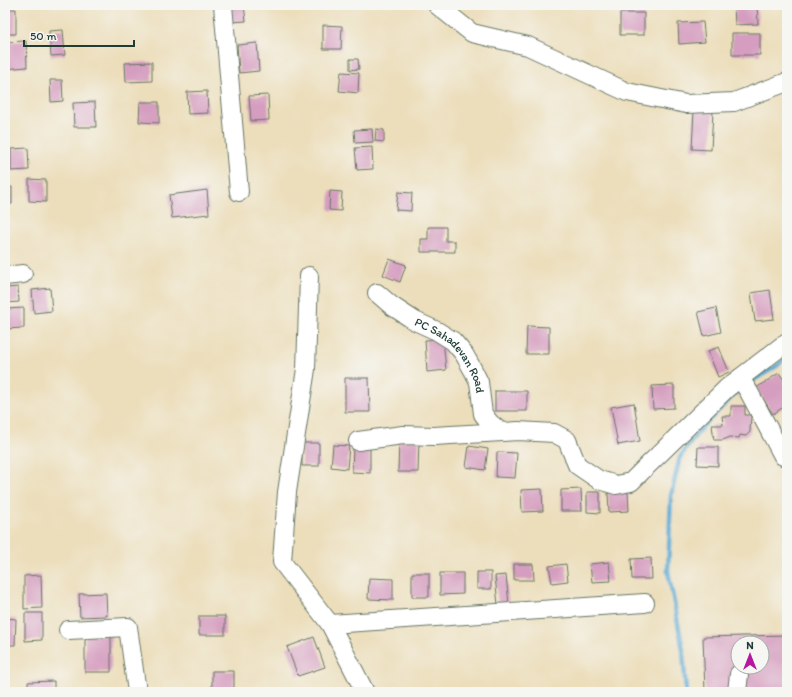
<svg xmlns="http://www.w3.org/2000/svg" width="792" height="697" font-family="Itim,sans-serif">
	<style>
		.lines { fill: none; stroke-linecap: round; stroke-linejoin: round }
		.stream { stroke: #58a8d3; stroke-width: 4.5 }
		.building { fill: #d59dbf; fill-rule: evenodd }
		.minor-casing { stroke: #677563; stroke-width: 20 }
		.minor { stroke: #fff; stroke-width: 18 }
		.labels { text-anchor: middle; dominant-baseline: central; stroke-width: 3; stroke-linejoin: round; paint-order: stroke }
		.street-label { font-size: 12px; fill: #1f3d34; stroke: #f6f6f2 }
	</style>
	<rect width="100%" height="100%" fill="#f6f6f2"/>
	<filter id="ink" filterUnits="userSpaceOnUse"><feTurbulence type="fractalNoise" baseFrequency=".025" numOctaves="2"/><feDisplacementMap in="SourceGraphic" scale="8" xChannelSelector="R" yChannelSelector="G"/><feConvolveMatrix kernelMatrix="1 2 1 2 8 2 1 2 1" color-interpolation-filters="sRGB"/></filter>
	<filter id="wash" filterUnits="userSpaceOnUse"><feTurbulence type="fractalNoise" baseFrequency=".012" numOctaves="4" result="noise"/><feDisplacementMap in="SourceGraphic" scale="16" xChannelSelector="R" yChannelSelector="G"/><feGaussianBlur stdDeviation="0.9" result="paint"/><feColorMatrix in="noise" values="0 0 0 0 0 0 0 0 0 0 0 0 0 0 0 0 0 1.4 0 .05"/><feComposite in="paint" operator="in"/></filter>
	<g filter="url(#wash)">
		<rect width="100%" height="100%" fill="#ecdebb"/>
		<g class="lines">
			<!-- stream -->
			<path class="stream" d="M747,384L778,365L787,356
				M686,692L683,650L668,571L671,495L680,457L701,428L741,388"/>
		</g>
		<g id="blocks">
			<!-- building -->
			<path class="building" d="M230,5H244L246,21L232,22Z
				M734,5H757L758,24L735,25Z
				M5,9H16V34H5Z
				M620,13H644V35H620Z
				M703,22L705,42L679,44L678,23Z
				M323,25L342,26L341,49H323Z
				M63,30L65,55L51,56L49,31Z
				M732,33H760V55H732Z
				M26,41L27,67L5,69V42Z
				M257,43L259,71L239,73L237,45Z
				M350,59H358L359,69L350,70Z
				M152,62V81L126,82L125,63Z
				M341,72L359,73L358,93L339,91Z
				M50,80H62L63,101L51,102Z
				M207,91L208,113L188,114L187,92Z
				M268,95L269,120L251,121L249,96Z
				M95,102L96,127H74L73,103Z
				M140,102H159V123L139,122Z
				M694,110L713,111L711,150L692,149Z
				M372,129L373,142L355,143L354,130Z
				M376,129L384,130V142L375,141Z
				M372,147L373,169L357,170L355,148Z
				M28,148L29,170L11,171V149Z
				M29,179L46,180V202L29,201Z
				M5,187H12V204H5Z
				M207,190L209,214L172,218L169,195Z
				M330,191L342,192L341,211L329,210Z
				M398,192L412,193L411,211L396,210Z
				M428,227H446V241H455V252H421V239H428Z
				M389,259L406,265L400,282L383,275Z
				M18,287L19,302L5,303V288Z
				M50,288L52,311L34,313L32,290Z
				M770,290L774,319L755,321L751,293Z
				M24,308V328L5,329V309Z
				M716,308L721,332L704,336L698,312Z
				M527,326L549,327V354H526Z
				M443,339L446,370L427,372L425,340Z
				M719,347L729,372L718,377L708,351Z
				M779,373L787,384V405L773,414L756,388Z
				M345,378H369L370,412H345Z
				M674,385V408L653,409L652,386Z
				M495,391H527V411H495Z
				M634,403L640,441L618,445L611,407Z
				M731,406H745V415H751L750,432L746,436L740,435L739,438L730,437L723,440H714L712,425H723L722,416H731Z
				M399,440H419L418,472H398Z
				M302,443H319V466H302Z
				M333,445L349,446L347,469L331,467Z
				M469,446L488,449L485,470L466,467Z
				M698,447H718V466L697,465Z
				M353,448H370V473L352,472Z
				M497,452L517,453L515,478L496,477Z
				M542,489L543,511L522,512L521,490Z
				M581,489L582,511H561V490Z
				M587,492H600V513L587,512Z
				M628,492L629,511L609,512L608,493Z
				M651,558L652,579H632L631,559Z
				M609,562L611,581L592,582L590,564Z
				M514,564H533L534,580H514Z
				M566,564L568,581L552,583L549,566Z
				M477,572H491V589H477Z
				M412,573H429V597H412Z
				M440,573H463V594L440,595Z
				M41,575L42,608L24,609V576Z
				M506,575L509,604L498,605L495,576Z
				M369,578L393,579V600L368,599Z
				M106,593L107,616L80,617L79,594Z
				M25,613H42V640L25,641Z
				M199,616H225V635H199Z
				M5,618L16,619L15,645H5Z
				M85,635H111V672H85Z
				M787,635V692H705L703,637ZM738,643H762V667H738Z
				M314,637L325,667L298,676L287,647Z
				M212,671H234V689H212Z
				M54,681V692H28V682Z"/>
		</g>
	</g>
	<g filter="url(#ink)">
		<use href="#blocks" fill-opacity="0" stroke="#677563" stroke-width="1"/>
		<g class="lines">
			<defs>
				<g id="minor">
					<path d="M223,5L239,192"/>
					<path d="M437,5L472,33L528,46L627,92L686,104L734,102L787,82"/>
					<path d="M5,276L23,274"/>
					<path d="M309,276L306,369L287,492L282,562L330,624"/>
					<path id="s1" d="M377,293L392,306L415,321L437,331L453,341L464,354L473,370L479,382L483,414L490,423L501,432"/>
					<path d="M740,378L749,392L783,456L787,454"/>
					<path d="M358,441L403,435L434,436L518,431L554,433L567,440L577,465L599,480L616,485L631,482L644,469L727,388L787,342"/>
					<path d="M68,630L128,627L137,692"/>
					<path d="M365,692L330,624L645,603"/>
					<path d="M737,692L739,674"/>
				</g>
			</defs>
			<!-- minor casing -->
			<use href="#minor" class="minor-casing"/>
			<!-- minor -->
			<use href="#minor" class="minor"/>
		</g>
	</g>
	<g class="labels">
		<!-- street labels -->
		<g class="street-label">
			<text stroke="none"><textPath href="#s1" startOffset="99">PC Sahadevan Road</textPath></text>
		</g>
	</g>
	<!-- margin -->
	<rect width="792" height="697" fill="none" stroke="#f6f6f2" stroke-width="20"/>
	<!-- north arrow -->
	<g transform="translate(750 655)"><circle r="19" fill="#f6f6f2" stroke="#a0aca6"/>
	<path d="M0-3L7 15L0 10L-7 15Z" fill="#b5179e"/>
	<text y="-6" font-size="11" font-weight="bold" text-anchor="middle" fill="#1f3d34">N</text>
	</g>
	<!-- scale -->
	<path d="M24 40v6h110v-6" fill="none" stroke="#1f3d34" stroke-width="2"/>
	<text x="30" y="40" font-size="12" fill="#1f3d34" stroke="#f6f6f2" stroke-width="3" paint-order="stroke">50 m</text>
</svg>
